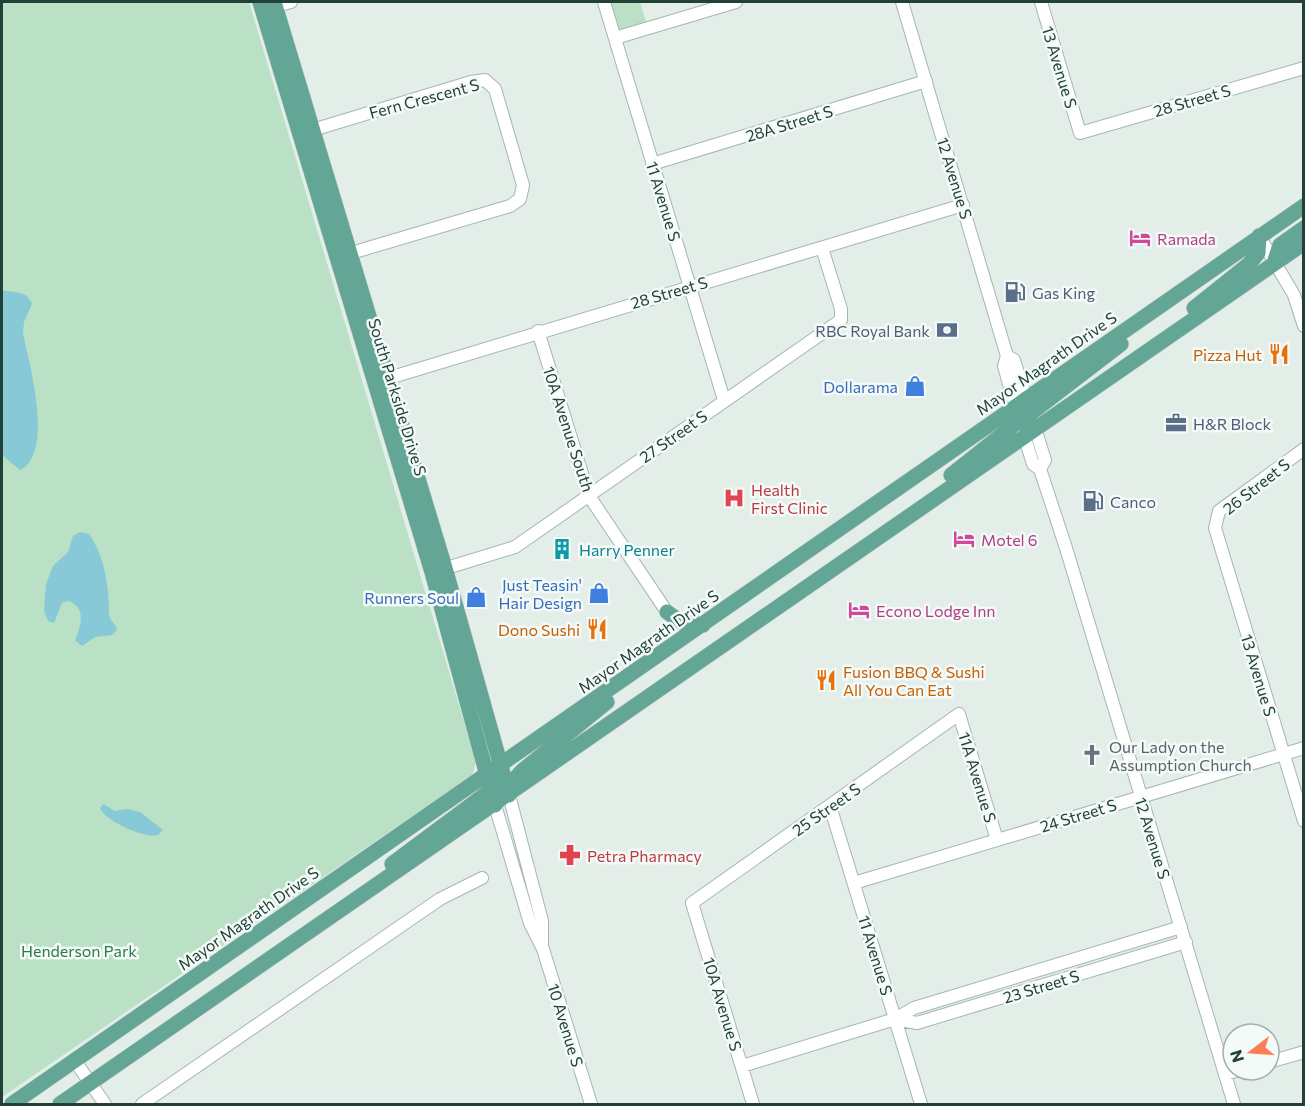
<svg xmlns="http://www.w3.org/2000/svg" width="1305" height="1106" font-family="Commissioner,sans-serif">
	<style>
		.green { fill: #bae0c5 }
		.water { fill: #87c9d6 }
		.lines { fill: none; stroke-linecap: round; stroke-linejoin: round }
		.minor-casing { stroke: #a5b6b0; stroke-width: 14 }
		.major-casing { stroke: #c1cac7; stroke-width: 16 }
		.minor { stroke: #fff; stroke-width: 12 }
		.major { stroke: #64a696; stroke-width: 15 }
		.labels { text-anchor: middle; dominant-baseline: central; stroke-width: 5; stroke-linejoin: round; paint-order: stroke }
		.street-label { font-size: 16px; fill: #214038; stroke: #f4faf7 }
		.hotel-label { font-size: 16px; fill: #b23c85; stroke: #f4faf7; text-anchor: start }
		.service-label { font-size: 16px; fill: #4e5e75; stroke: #f4faf7; text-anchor: start }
		.food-label { font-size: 16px; fill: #c56008; stroke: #f4faf7; text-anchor: end }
		.shop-label { font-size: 16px; fill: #366cbe; stroke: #f4faf7; text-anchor: end }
		.health-label { font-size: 16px; fill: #be3a42; stroke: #f4faf7; text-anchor: start }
		.culture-label { font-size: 16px; fill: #0d838f; stroke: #f4faf7; text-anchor: start }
		.worship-label { font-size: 16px; fill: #5b616d; stroke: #f4faf7; text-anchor: start }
		.park-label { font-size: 16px; fill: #287a49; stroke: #f4faf7 }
	</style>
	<rect width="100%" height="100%" fill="#e3eee9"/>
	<!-- green -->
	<path class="green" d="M2,2H249L476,762L472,775L2,1097Z
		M604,2H640L648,28L615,38Z"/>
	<!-- water -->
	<path class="water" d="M2,290C14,293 27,290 32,304L24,322L23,334C29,362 55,453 20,470L2,455Z
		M80,532L89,534C105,557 109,587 109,614C109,620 116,624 117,630L112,635L95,637L82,646L75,640C81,626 87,607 68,601L62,603L54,623L48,621L44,611L46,584L53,566L68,552L73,536Z
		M103,804L115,811L128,809L140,812L163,830L158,835C145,839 105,821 100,808Z"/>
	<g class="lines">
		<defs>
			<path id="minor" d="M604,2L724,400
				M902,2L1007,356L1004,366L1017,413
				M1041,2L1080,133L1304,68
				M269,8L291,2
				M615,38L736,2
				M306,132L471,82L485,80L495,89L523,185L520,199L510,206L341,256
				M652,164L926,81
				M1259,236L1294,295L1304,326
				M538,331L589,496L667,612
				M1007,356L1014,360L1028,405
				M379,381L963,205
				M1033,422L1045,460L1040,469
				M1022,429L1033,464L1040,469L1066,548L1234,1104
				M1304,449L1219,511L1215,528L1304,821
				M437,571L515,547L841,320V309L822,248
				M509,795L542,921V945
				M495,805L530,923L543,949L591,1104
				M830,806L921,1104
				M854,883L1304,748
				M895,1019L917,1023L1186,942
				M75,1061L105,1104
				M1269,1062L1304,1052
				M742,1066L895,1019L914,1008L1181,927
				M1225,1074L1240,1070
				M142,1104L440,899L482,878
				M753,1104L692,903L959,714L997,840"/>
			<path id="major" d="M260,2L432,572L495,805
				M274,2L445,568L509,795
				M1274,263L1280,245L1304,228
				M1194,308L1249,264L1258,253L1259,236
				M1026,427L1031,413L1121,344
				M951,475L1019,421L1026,399
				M667,612L681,622L703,625
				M503,792L522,771L607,702
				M392,864L479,799L491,789L494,782
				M12,1104L1304,206
				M60,1104L1304,243"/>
		</defs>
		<!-- minor casing -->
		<use href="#minor" class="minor-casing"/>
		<!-- major casing -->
		<use href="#major" class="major-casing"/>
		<!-- minor -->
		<use href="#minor" class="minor"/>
		<!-- major -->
		<use href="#major" class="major"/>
	</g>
	<!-- icons -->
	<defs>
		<symbol id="hotel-bare" viewBox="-9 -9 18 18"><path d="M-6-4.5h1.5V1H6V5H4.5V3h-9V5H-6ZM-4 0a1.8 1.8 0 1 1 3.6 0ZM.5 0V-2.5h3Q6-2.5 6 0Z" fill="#d1479c" stroke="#f4faf7" stroke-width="2.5" paint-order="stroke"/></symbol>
		<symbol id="fuel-bare" viewBox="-9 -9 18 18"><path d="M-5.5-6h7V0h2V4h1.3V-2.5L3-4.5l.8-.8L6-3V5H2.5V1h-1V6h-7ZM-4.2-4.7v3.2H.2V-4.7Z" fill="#5c6f8a" stroke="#f4faf7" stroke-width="2.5" paint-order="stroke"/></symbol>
		<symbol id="bank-bare" viewBox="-9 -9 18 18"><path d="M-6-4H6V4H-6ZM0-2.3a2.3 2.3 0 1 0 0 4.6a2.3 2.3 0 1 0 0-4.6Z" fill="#5c6f8a" stroke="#f4faf7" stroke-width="2.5" paint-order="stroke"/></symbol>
		<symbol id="restaurant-bare" viewBox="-9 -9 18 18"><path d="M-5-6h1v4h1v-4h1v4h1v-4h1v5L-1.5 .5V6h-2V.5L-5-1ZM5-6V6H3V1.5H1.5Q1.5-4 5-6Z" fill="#e8710a" stroke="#f4faf7" stroke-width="2.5" paint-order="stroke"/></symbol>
		<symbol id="shop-bare" viewBox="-9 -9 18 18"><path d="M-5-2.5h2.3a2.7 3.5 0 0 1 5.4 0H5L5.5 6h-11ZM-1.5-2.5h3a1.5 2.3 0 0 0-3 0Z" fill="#3f7fe0" stroke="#f4faf7" stroke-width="2.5" paint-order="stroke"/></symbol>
		<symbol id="office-bare" viewBox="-9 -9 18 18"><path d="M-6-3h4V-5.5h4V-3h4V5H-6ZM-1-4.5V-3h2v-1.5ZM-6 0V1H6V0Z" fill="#5c6f8a" stroke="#f4faf7" stroke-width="2.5" paint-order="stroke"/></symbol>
		<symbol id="hospital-bare" viewBox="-9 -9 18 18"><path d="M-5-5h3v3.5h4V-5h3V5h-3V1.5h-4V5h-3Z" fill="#e0444e" stroke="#f4faf7" stroke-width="2.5" paint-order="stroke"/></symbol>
		<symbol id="building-bare" viewBox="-9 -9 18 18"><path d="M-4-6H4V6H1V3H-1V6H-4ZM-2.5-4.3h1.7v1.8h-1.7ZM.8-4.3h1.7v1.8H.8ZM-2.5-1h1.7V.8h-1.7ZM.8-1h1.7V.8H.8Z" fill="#0f9aa8" stroke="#f4faf7" stroke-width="2.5" paint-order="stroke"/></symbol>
		<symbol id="church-bare" viewBox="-9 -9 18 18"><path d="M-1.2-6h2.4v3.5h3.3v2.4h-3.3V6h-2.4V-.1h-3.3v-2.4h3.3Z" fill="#6b7280" stroke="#f4faf7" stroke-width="2.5" paint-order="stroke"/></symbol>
		<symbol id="pharmacy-bare" viewBox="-9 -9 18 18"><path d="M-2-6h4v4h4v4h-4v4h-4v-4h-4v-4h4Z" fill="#e0444e" stroke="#f4faf7" stroke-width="2.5" paint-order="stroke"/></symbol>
	</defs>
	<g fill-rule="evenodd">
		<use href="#hotel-bare" x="1125" y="223" width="30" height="30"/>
		<use href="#fuel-bare" x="1000" y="277" width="30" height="30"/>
		<use href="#bank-bare" x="932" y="315" width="30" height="30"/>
		<use href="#restaurant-bare" x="1264" y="339" width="30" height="30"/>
		<use href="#shop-bare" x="900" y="371" width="30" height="30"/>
		<use href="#office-bare" x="1161" y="408" width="30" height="30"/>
		<use href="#hospital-bare" x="719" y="483" width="30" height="30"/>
		<use href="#fuel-bare" x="1078" y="486" width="30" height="30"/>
		<use href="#hotel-bare" x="949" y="524" width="30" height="30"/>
		<use href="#building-bare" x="547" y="534" width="30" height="30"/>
		<use href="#shop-bare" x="584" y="578" width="30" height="30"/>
		<use href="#shop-bare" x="461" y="582" width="30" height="30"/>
		<use href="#hotel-bare" x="844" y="595" width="30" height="30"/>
		<use href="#restaurant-bare" x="582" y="614" width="30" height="30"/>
		<use href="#restaurant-bare" x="811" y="665" width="30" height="30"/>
		<use href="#church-bare" x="1077" y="740" width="30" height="30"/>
		<use href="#pharmacy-bare" x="555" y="840" width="30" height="30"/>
	</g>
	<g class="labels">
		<!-- street labels -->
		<g class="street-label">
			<text transform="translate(1060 67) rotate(73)">13 Avenue S</text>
			<text transform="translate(424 98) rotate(-15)">Fern Crescent S</text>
			<text transform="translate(1192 100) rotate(-16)">28 Street S</text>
			<text transform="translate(789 123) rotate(-17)">28A Street S</text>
			<text transform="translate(955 178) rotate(73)">12 Avenue S</text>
			<text transform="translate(664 201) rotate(73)">11 Avenue S</text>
			<text transform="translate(669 292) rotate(-16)">28 Street S</text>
			<text transform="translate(1046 363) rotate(-35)">Mayor Magrath Drive S</text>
			<text transform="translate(398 397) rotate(73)">South Parkside Drive S</text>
			<text transform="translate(569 429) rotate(72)">10A Avenue South</text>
			<text transform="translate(673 436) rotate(-35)">27 Street S</text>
			<text transform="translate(1256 486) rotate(-38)">26 Street S</text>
			<text transform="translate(648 641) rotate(-35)">Mayor Magrath Drive S</text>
			<text transform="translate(1259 675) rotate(73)">13 Avenue S</text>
			<text transform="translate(978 777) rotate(73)">11A Avenue S</text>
			<text transform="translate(826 809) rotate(-35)">25 Street S</text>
			<text transform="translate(1078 815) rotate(-17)">24 Street S</text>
			<text transform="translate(1153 838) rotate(73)">12 Avenue S</text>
			<text transform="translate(248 918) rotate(-35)">Mayor Magrath Drive S</text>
			<text transform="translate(876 955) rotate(73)">11 Avenue S</text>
			<text transform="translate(1041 986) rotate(-17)">23 Street S</text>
			<text transform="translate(723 1004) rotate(73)">10A Avenue S</text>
			<text transform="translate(566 1025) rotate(73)">10 Avenue S</text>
		</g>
		<!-- hotel labels -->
		<g class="hotel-label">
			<text x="1157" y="238">Ramada</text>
			<text x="981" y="539">Motel 6</text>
			<text x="876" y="610">Econo Lodge Inn</text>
		</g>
		<!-- service labels -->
		<g class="service-label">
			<text x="1032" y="292">Gas King</text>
			<text x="930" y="330" text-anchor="end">RBC Royal Bank</text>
			<text x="1193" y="423">H&amp;R Block</text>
			<text x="1110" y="501">Canco</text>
		</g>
		<!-- food labels -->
		<g class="food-label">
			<text x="1262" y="354">Pizza Hut</text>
			<text x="580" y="629">Dono Sushi</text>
			<text x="843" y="671" text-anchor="start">Fusion BBQ &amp; Sushi<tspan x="843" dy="18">All You Can Eat</tspan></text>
		</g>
		<!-- shop labels -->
		<g class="shop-label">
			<text x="898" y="386">Dollarama</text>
			<text x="582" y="584">Just Teasin'<tspan x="582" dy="18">Hair Design</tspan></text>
			<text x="459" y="597">Runners Soul</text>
		</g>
		<!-- health labels -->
		<g class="health-label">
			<text x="751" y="489">Health<tspan x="751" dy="18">First Clinic</tspan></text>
			<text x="587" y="855">Petra Pharmacy</text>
		</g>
		<!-- culture labels -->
		<g class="culture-label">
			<text x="579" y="549">Harry Penner</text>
		</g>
		<!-- worship labels -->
		<g class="worship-label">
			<text x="1109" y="746">Our Lady on the<tspan x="1109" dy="18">Assumption Church</tspan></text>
		</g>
		<!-- park labels -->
		<g class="park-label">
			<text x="79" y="950">Henderson Park</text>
		</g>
	</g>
	<!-- border -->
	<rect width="1305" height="1106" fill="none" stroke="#214038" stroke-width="6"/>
	<!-- north arrow -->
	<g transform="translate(1251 1052) rotate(253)"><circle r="28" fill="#f4faf7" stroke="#a0b0ab" stroke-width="1.5"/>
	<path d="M0-4.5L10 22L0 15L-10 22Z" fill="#fb7e54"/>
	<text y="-9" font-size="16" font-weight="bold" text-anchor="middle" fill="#214038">N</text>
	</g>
</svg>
